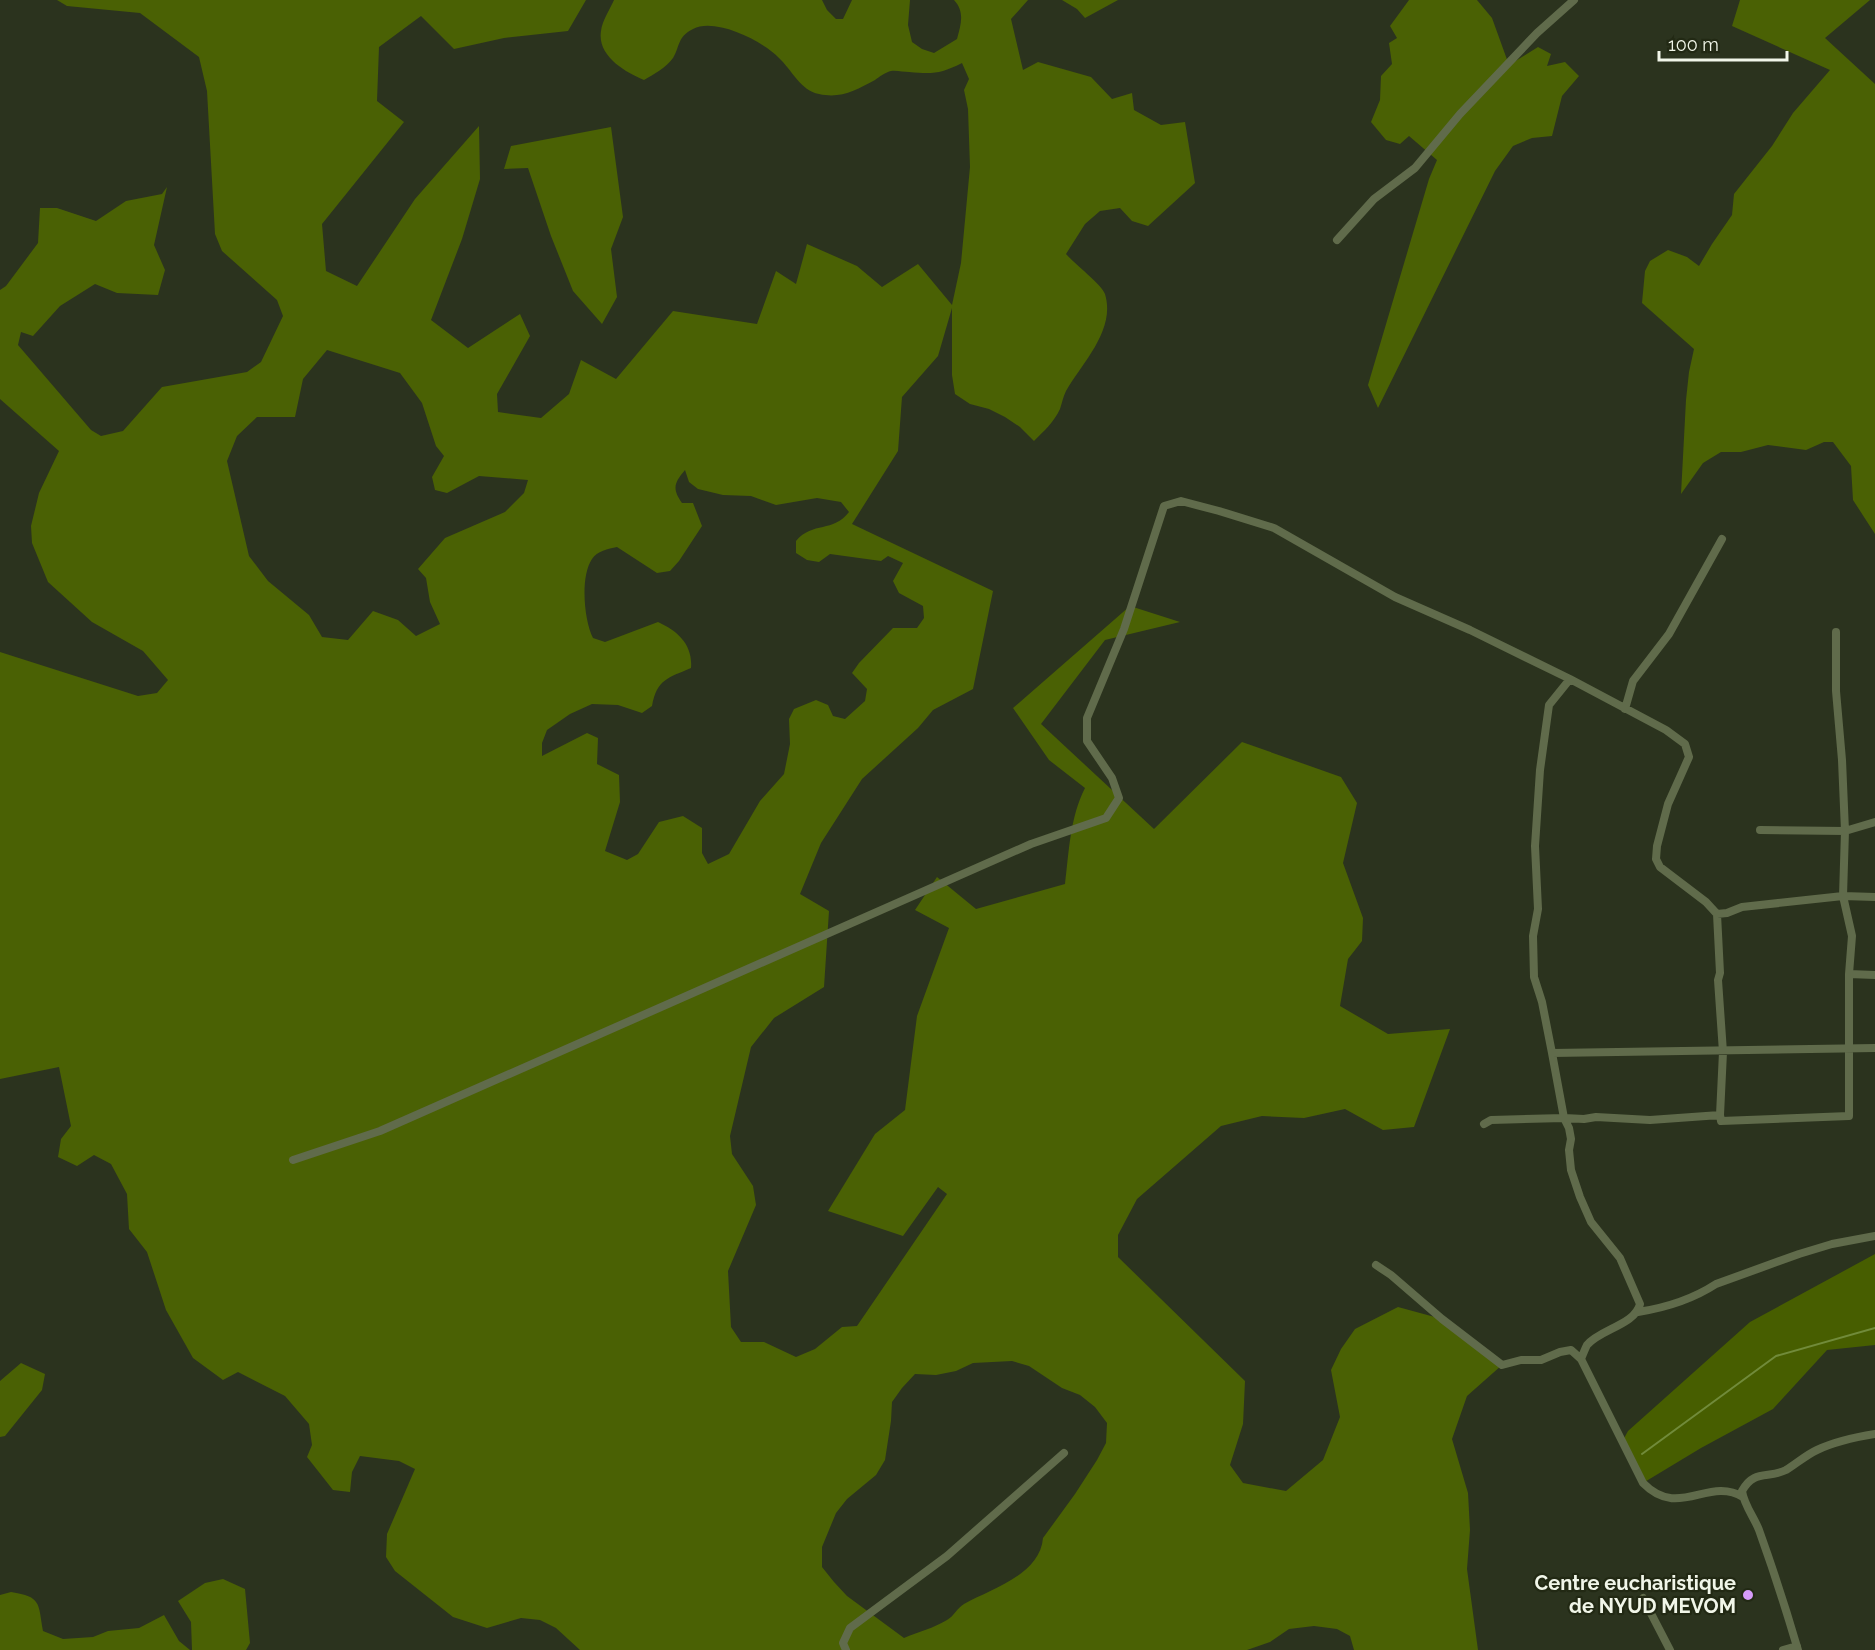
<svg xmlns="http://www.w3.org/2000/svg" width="1875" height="1650" font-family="Raleway,sans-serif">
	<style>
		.green { fill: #475e00 }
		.forest { fill: #4a6104; fill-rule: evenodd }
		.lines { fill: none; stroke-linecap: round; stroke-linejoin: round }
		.stream { stroke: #718b3a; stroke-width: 2 }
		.minor { stroke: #606b4b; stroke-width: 8 }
		.poi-dot { fill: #d69bf9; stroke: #222914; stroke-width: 2 }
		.labels { text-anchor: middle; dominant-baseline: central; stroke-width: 4.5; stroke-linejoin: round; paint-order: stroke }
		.poi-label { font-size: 20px; font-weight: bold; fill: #f1f6e9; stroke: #222914; text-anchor: end }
	</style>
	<rect width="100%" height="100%" fill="#2b331e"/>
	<!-- green -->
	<path class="green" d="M1875,1254V1345L1827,1350L1773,1409L1701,1448L1643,1483L1622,1442L1628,1431L1750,1322Z"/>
	<!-- forest -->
	<path class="forest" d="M57,0H586L568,31L504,38L454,49L421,16L379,47L377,101L404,122L322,224L326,271L357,286L415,199L479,126L480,179L462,239L431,320L468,348L520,314L530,336L497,394L498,412L541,418L569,394L581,360L616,379L673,311L757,324L776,271L796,284L807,244L857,266L882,287L918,264L952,305L961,263L970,167L968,109L964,90L969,79L962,63C940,74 933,74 909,72C904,72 896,70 891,71C886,72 879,77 875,80C856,90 841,99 819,94C801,91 791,69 779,58C763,41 715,17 693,29C677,37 680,47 673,58C666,68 654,74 644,80C625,72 597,56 601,31C602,21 610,9 614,0H822L827,10L836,19H843L852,0H910L908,25L912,42L922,49L934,53L957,39C961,24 965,12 954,0H1028L1011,19L1023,70L1038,62L1091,77L1112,99L1132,93L1134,110L1161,125L1185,122L1195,183L1148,226L1132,221L1120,208L1100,211L1085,224L1066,254C1075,264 1102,285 1105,294C1116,330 1082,363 1066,391C1063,397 1062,403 1060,409C1054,422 1044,431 1034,441L1020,427L1005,417L989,409L970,404L955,394L952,375V308L938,356L902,397L898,451L852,524L993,591L973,689L933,710L918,728L862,779L821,843L800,894L829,911L824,987L774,1018L751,1047L730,1136L732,1154L753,1186L756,1205L728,1271L731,1327L741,1342H764L796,1357L815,1349L842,1327L857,1326L947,1194L938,1187L903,1236L828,1211L875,1134L905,1110L917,1016L949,928L915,910L937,877L976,909L1065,884C1069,852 1070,817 1085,788L1049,760L1013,708L1130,606L1180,622L1105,640L1041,724L1154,829L1242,742L1341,777L1357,803L1343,863L1363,918L1362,941L1348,959L1340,1006L1388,1034L1450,1029L1414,1127L1383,1130L1345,1109L1304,1118L1262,1116L1221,1126L1137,1199L1118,1235V1257L1245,1381L1243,1424L1230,1465L1243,1483L1286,1491L1323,1460L1340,1417L1331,1370L1341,1349L1355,1329L1398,1307L1442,1319L1502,1365L1467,1396L1452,1439L1468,1493L1470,1530L1467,1569L1478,1650H1354L1350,1636L1337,1629L1314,1626L1289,1629L1270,1642L1247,1650H580L556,1628L540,1620L521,1618L487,1628L453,1617L395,1571L386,1557L387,1534L415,1469L399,1461L360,1456L352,1472L350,1492L333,1490L307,1457L312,1445L309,1424L285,1396L238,1372L223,1380L193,1358L166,1310L147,1252L129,1229L127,1194L111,1164L94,1155L77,1166L58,1157L61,1139L71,1126L59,1067L0,1079V652L138,696L157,693L168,680L143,651L92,622L48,582L32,543L31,526L39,493L59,451L0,399V290L6,286L38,243L40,208H57L96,221L126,201L162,194L167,187L154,245L165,270L158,295L117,293L95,284L60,306L33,336L21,332L18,345L91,430L101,436L123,431L162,387L247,372L261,362L283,316L277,300L222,251L215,234L207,91L199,57L140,13L67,6ZM327,350L400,373L422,403L436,446L444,456L432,477L435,490L447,493L479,476L528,480L524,493L505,512L445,538L418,569L426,578L430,602L440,624L416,636L398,620L373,611L348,640L322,637L309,615L268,581L249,556L227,461L237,436L257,417H295L303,379ZM685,470L689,482L698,489L723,495L751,496L776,505L817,498L841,502L849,512C833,533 813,521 796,541V553L807,560L819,562L830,554L881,561L888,556L903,563L893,581L899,593L923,606L924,618L917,628H893L859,663L852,673L867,689L865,701L845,719L833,716L828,705L816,700L794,709L789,719L790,744L784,774L760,801L729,854L708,864L702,853V828L683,816L659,822L638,854L627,860L605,851L620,802L619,775L597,764L598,738L587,733L542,756V743L547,730L570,714L592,704L618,705L642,713L652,706C657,679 668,678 691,668C693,645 678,631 658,622L605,642L593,638C584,620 580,577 592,559C597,551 608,549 617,547L657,573L670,571L679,561L702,526L693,503H682C672,489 674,483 685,470ZM1012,1361L1029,1366L1062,1388L1080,1395L1095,1407L1107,1423L1106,1443L1097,1460L1075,1494L1043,1538C1040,1575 991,1589 964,1604C957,1608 954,1616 947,1620C934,1628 918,1632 904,1638L847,1596L834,1582L822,1567V1547L836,1513L847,1499L876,1475L885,1460L891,1421L892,1402L902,1388L915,1374L936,1375L956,1371L973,1363Z
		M1062,0H1118L1085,18L1077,9Z
		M1409,0H1477L1492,18L1509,65L1538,47L1551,54L1547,66L1565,62L1579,76L1562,96L1552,136L1532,138L1513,146L1495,171L1378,408L1368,385L1429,179L1437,160L1409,136L1400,144L1386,140L1371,122L1380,100L1381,76L1392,64L1389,43L1397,38L1390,26Z
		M1740,0H1870L1825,38L1875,84V534L1853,500L1851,466L1833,442H1824L1806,450L1768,445L1741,452H1721L1703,463L1681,494L1686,400L1689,372L1694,349L1642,303L1645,271L1650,261L1668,250L1687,257L1699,266L1712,244L1732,215L1734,194L1772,146L1793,113L1830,70L1732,26Z
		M611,127L623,217L611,249L617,297L602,324L573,291L551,236L528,168L504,169L511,146Z
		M21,1363L45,1374L42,1390L5,1436L0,1437V1381Z
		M223,1579L245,1589L250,1643L246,1650H192L191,1622L178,1601L205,1583Z
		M11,1592C42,1597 38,1603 43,1631L63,1639L93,1637L108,1631L139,1628L164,1615L179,1641L190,1650H0V1595Z"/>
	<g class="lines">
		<!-- stream -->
		<path class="stream" d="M1642,1454L1776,1356L1875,1328"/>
		<!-- minor -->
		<path class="minor" d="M1337,240L1374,199L1415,168L1460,114L1537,33L1574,0
			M1625,709L1633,681L1669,634L1722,539
			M1760,830L1845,831L1875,822
			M1717,914L1727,913L1742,907L1843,896L1875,897
			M1849,974L1875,975
			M1552,1053L1564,1118L1584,1119L1596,1117L1650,1120L1720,1115L1723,1052L1718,980L1720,973L1717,914L1706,902L1660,867L1656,859L1657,846L1668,804L1689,757L1685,744L1666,730L1570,679
			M1720,1115L1721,1121L1849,1116V974L1852,936L1843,896L1845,831L1842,760L1836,691V632
			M1484,1124L1491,1120L1564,1118L1569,1128L1571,1139L1569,1150L1571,1170L1580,1197L1591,1222L1620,1258L1640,1304C1635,1325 1600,1329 1587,1345C1585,1349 1583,1354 1581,1359
			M293,1160L380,1131L1031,844L1106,818L1119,798L1112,778L1087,741V718L1124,629L1164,506L1181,501L1219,511L1274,528L1395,597L1470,630L1570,679L1549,705L1540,770L1535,846L1538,909L1533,936L1534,977L1542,1002L1552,1053L1875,1048
			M1376,1265L1391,1275L1442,1319L1502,1365L1521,1360H1541L1560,1352L1571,1350L1581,1359L1643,1483C1679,1520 1708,1476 1743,1497
			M1638,1312C1664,1308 1693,1299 1716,1284L1799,1254L1832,1244L1875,1236
			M1643,1598L1670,1650
			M846,1650L843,1643L850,1628L947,1556L1064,1453
			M1783,1650L1797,1646
			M1798,1650C1786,1609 1773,1569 1759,1530C1754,1517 1744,1505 1742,1491C1754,1469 1768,1479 1786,1470C1796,1464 1806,1455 1817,1450C1834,1442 1856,1437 1875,1434"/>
	</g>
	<!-- markers -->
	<circle class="poi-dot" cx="1748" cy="1595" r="6"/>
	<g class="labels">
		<!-- poi labels -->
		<g class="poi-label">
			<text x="1736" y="1583">Centre eucharistique<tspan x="1736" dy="23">de NYUD MEVOM</tspan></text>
		</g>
	</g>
	<!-- scale -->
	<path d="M1659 51v9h128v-9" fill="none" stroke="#f1f6e9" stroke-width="3"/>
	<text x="1668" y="51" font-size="18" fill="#f1f6e9" stroke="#222914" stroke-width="4.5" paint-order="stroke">100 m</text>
</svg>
